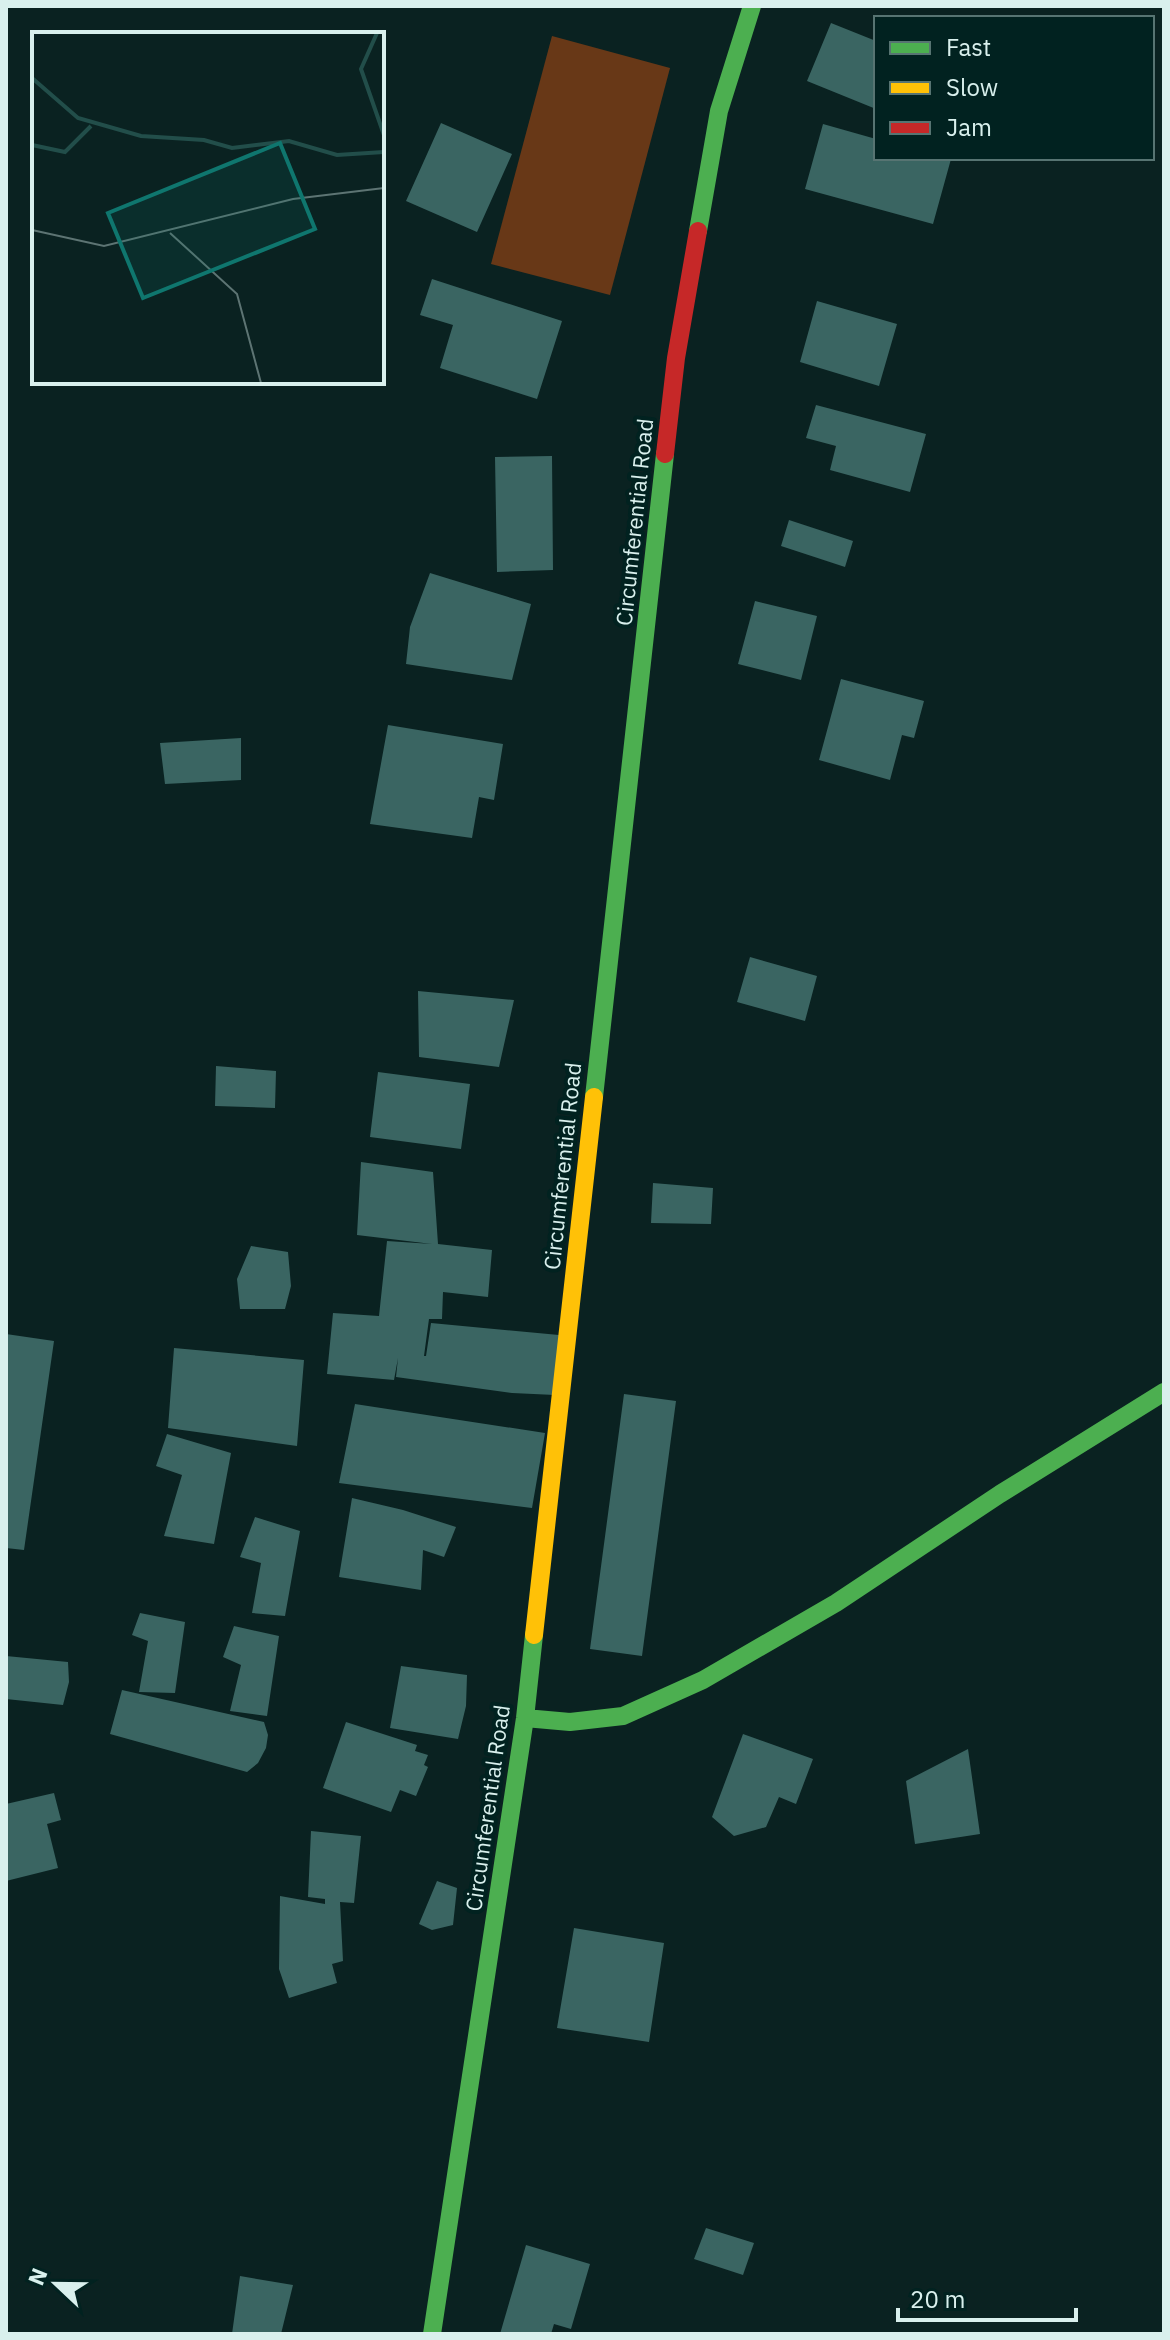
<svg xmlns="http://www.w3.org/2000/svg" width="1170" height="2340" font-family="'IBM Plex Sans',sans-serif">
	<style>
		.green { fill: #683817 }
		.building { fill: #3a6562 }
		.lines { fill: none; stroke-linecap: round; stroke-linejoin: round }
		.fast { stroke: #4caf50; stroke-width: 18 }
		.slow { stroke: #ffc107; stroke-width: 18 }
		.jam { stroke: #c62828; stroke-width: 18 }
		.labels { text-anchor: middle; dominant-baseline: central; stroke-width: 8; stroke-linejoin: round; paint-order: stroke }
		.street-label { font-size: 22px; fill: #d9f0ed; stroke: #012220 }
		.inset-river { fill: none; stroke: #224e4a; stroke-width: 4 }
		.inset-road { fill: none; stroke: #5d7473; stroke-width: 2 }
		.view { fill: #0f766e; fill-opacity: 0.15; stroke: #0f766e; stroke-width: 4 }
		.inset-edge { fill: none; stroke: #d9f0ed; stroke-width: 4 }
	</style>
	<rect width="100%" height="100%" fill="#0a2221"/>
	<!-- green -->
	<path class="green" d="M552,36L670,68L610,295L491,264Z"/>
	<!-- building -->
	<path class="building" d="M831,23L876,41V109L807,81Z
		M441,123L512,154L477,232L406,201Z
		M823,124L876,139V158L951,159L933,224L805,189Z
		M432,279L562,321L537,399L440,368L453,325L420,315Z
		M817,301L897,324L879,386L800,362Z
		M816,405L926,434L910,492L830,470L836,446L806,438Z
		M552,456L553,570L497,572L495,457Z
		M789,520L853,541L845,567L781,546Z
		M430,573L531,604L512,680L406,664L410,627Z
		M755,601L817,616L801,680L738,664Z
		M841,679L924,701L914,738L902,735L890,780L819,760Z
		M388,725L503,744L494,800L479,797L472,838L370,824Z
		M241,738V780L165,784L160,743Z
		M750,957L817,976L805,1021L737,1002Z
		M418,991L514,1000L499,1067L419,1057Z
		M216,1066L276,1071L275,1108L215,1106Z
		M378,1072L470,1084L461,1149L370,1137Z
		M361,1162L433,1172L438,1244L492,1250L488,1297L443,1292L442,1319H429L424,1356H426L431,1323L559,1335L555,1395L512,1393L396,1377L398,1358L394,1380L327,1374L333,1313L379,1316L387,1241L432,1244L357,1235Z
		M653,1183L713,1188L711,1224L651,1223Z
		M251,1246L288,1252L291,1286L285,1309H240L237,1279Z
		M6,1334L54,1341L24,1550L6,1548Z
		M174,1348L304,1360L297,1446L168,1428Z
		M624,1394L676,1401L642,1656L590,1649Z
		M355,1404L545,1433L532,1508L339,1483Z
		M167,1434L231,1453L214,1544L164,1536L182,1475L156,1466Z
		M352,1498L403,1510L456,1527L444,1557L423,1550L421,1590L339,1577Z
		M255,1517L300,1531L285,1616L252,1613L261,1563L240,1557Z
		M140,1613L185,1622L175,1693L139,1692L148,1641L132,1635Z
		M234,1626L279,1636L267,1716L230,1711L241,1665L223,1657Z
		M6,1656L68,1662L69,1682L63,1705L6,1699Z
		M401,1666L467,1675L466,1706L458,1739L390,1728Z
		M122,1690L264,1722L268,1735L266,1748L258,1763L247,1772L110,1734Z
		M346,1722L417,1745L415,1751L428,1755L424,1765L428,1767L416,1796L400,1790L391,1812L323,1788Z
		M743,1734L813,1759L796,1804L779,1797L766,1827L734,1836L712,1817Z
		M968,1749L980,1834L915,1844L906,1781Z
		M54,1793L61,1820L47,1824L58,1868L6,1881V1804Z
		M311,1831L361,1836L354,1903L340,1902L343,1961L332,1964L337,1983L289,1998L279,1969L280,1896L325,1904V1899L308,1897Z
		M437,1881L457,1888L453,1925L432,1930L419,1924Z
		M574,1928L664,1943L649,2042L557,2028Z
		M706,2228L754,2243L743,2275L694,2259Z
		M526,2245L590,2264L571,2329L554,2324L551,2334H500Z
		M240,2276L293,2285L281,2334H232Z"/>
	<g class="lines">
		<!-- fast -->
		<path class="fast" d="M698,231L719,111L752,6
			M594,1097L665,454
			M525,1718L570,1722L623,1716L703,1680L836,1603L1000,1494L1164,1392
			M432,2334L525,1718L534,1635"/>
		<!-- slow -->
		<path class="slow" d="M534,1635L594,1097"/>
		<!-- jam -->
		<path class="jam" d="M665,454L676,358L698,231"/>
	</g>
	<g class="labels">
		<!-- street labels -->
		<g class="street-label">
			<text transform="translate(634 522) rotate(-84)">Circumferential Road</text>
			<text transform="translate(562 1166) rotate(-84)">Circumferential Road</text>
			<text transform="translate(487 1808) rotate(-82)">Circumferential Road</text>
		</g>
	</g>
	<!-- overview -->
	<g transform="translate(32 32)">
		<rect width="352" height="352" fill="#0a2221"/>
		<path class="inset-river" d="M345,1L329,37L352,103M0,46L46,86L109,104L172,108L200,116L257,109L305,123L352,120M0,113L33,120L59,94"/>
		<path class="inset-road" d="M0,198L72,214L261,167L352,156M138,201L205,262L229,351"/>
		<path class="view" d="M248,111L283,197L111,266L76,181Z"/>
		<rect width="352" height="352" class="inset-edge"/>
	</g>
	<!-- border -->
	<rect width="1170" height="2340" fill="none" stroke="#d9f0ed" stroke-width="16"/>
	<!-- legend -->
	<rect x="874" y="16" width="280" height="144" fill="#012220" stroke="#577472" stroke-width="2"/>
	<rect x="890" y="42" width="40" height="12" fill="#4caf50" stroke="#577472" stroke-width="2"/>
	<text x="946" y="56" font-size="24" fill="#d9f0ed">Fast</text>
	<rect x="890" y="82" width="40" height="12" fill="#ffc107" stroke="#577472" stroke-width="2"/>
	<text x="946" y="96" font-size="24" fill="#d9f0ed">Slow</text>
	<rect x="890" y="122" width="40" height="12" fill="#c62828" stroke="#577472" stroke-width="2"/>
	<text x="946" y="136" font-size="24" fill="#d9f0ed">Jam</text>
	<!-- north arrow -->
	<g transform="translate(56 2284) rotate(292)" stroke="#012220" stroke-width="6" paint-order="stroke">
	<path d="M0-6L14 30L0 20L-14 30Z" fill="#d9f0ed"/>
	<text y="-12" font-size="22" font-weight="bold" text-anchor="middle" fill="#d9f0ed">N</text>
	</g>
	<!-- scale -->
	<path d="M898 2308v12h178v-12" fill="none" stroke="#d9f0ed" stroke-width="4"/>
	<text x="910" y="2308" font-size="24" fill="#d9f0ed" stroke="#012220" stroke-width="6" paint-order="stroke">20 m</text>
</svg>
